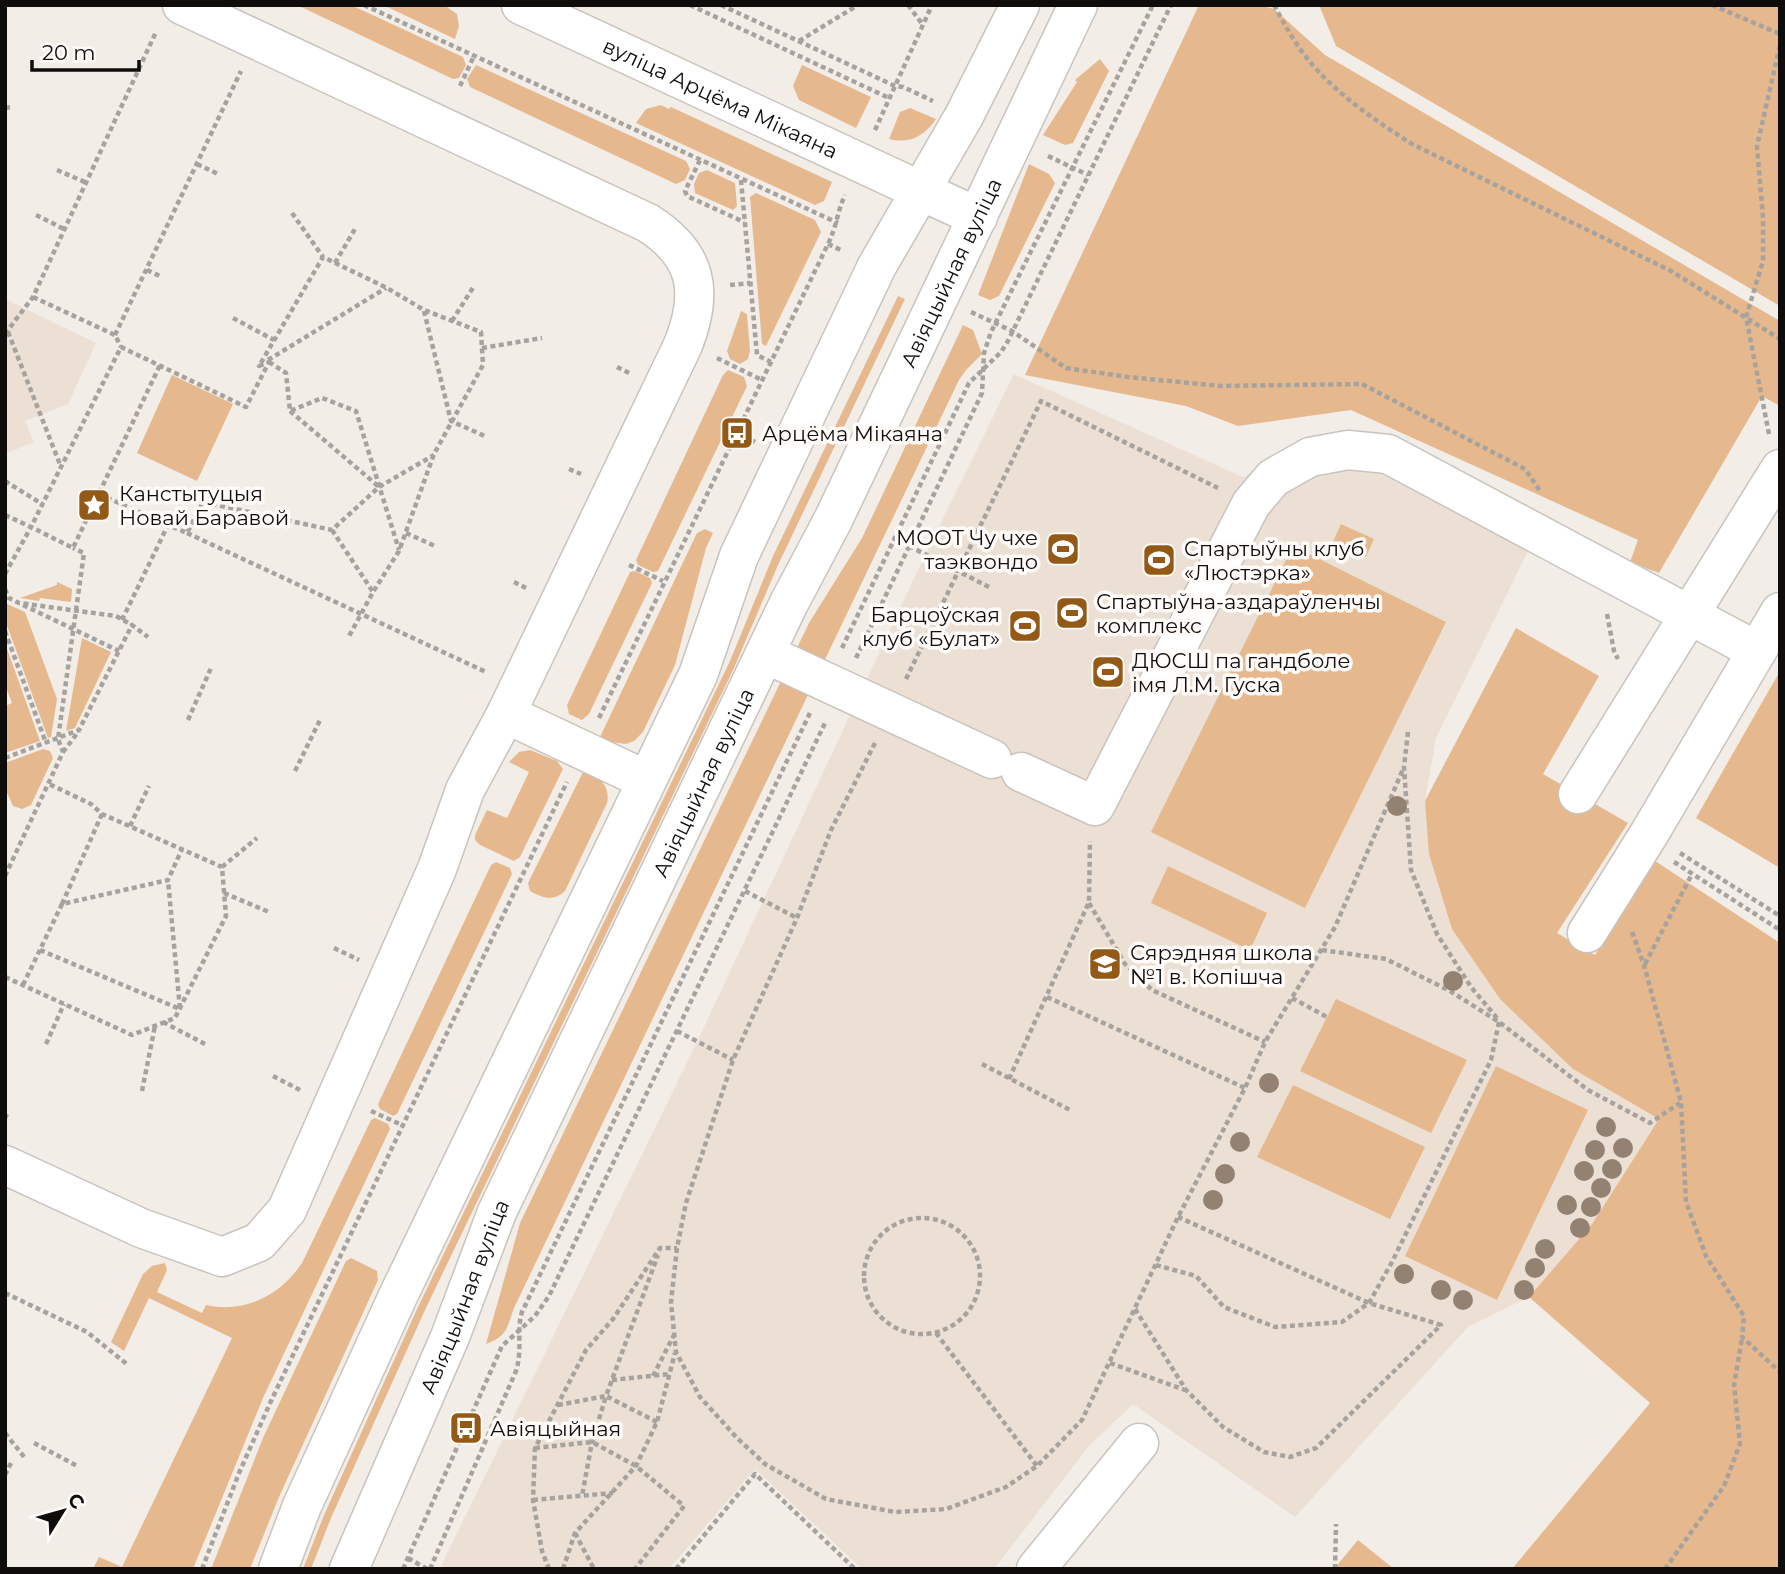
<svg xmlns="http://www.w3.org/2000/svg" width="1785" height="1574" font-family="Montserrat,sans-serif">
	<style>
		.built { fill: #ece0d5 }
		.green { fill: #e6b88d }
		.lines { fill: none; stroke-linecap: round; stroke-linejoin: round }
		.minor-casing { stroke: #c9c3be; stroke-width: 41 }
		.major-casing { stroke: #c9c3be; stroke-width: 41 }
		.path { stroke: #a6a29e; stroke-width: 4.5; stroke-dasharray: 5 3.5; stroke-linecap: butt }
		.minor { stroke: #fff; stroke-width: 38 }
		.major { stroke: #fff; stroke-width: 38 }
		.tree { fill: #938272 }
		.labels { text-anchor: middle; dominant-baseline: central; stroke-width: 7; stroke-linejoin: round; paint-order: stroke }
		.street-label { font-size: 21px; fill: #0f0d0b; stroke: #fffbf8 }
		.poi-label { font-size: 21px; fill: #0f0d0b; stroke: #fffbf8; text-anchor: start }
	</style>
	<rect width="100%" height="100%" fill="#f3ede8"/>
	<!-- built -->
	<path class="built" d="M5,299L96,343L68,404L25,421L34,442L5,454Z
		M1014,374L1243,477L1297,445L1347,436L1537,533L1436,738L1425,801L1573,1069L1659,1119L1592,1224L1529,1297L1468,1327L1295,1517L1133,1404L1089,1446L994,1569H862L755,1469L669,1569H446L441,1566L697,1042L925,555Z"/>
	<!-- green -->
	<path class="green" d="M297,5H351L463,57L466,65L459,78L453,79Z
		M383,5H444L457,14L459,26L455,39Z
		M1199,5H1259L1274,9L1325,55L1780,321V406L1762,396L1659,573L1630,562L1638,540L1351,410L1238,426L1186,406L1025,375Z
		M1319,5H1780V306L1336,46Z
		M1100,59L1109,71L1073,143L1065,145L1043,135L1077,82L1075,80Z
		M476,65L686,161L690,169L685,180L676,184L470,87L467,79Z
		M802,65L871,97L856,128L799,100L793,86Z
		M661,105L669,109L671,107L832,182L824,201L815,205L636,123L646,109Z
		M910,108L936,119C924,137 909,144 889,139L900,112Z
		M1029,164L1049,174L1055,183L999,296L990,300L978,295Z
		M707,170L735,183L737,206L733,210L695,193L694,184L699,173Z
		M756,193L815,220L821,232L766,346L762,344L750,197Z
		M898,296L905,299L778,565L734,668L425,1310L331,1518L311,1569H303L324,1515L418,1307L730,661L773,556Z
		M741,311L747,314L750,351L748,359L740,364L730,359L727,351Z
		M963,325L973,330L982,354L966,370L959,380L514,1308C507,1327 508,1336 486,1344L520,1223L809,623L862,538Z
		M728,370L744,377L747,386L658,571L653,572L638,565L636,560L723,375Z
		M172,375L233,404L197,481L137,453Z
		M1341,524L1374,539L1366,557L1333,542Z
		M705,529L713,533L706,548L675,665L643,732L634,741L626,744L611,742L600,737L697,533Z
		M1293,546L1446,622L1305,908L1151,832Z
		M635,571L650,578L652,583L589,714L582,720L569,714L567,705L630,572Z
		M57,582L72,589L71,602L40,598L39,601L20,598L57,585Z
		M5,603L25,612L57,699L51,737L48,738L5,620Z
		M1516,628L1599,676L1543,774L1628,823L1557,933L1595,955L1655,861L1780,943V1569H1512L1650,1403L1529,1297L1592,1224L1659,1119L1573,1069L1500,999L1452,929L1429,854L1425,801Z
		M82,638L111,652L75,728L66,731Z
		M5,643L40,741L5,753V706L12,703L5,685Z
		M1780,671V868L1696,818Z
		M43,749L50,751L53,758L31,805L22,809L13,806L5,788V763Z
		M530,750L557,761L563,769L520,857L514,861L480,845L475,840V835L487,810L507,818L529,772L509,762L519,752Z
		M585,768C598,777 611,785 607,803L565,891C553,902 543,898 530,891L528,883Z
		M496,862L510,868L512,874L397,1114L393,1116L380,1109L378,1104L491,865Z
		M1168,866L1267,913L1250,950L1151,903Z
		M1336,999L1467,1060L1431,1133L1300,1071Z
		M1496,1066L1588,1110L1497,1300L1405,1256Z
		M1293,1085L1425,1147L1390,1219L1257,1157Z
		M375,1118L388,1124L390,1129L263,1398L193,1569H93L99,1557L122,1567L232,1338L149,1298L124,1351L111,1342L143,1274L152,1266L165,1263L167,1270L157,1292L202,1313L206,1305C244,1314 281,1295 302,1263L371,1120Z
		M351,1258L377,1271L378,1280L279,1497L250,1569H211L263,1438L346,1261Z
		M1358,1540L1394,1569H1334Z"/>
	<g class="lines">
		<defs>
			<g id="minor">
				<path id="s1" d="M521,5L921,191"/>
				<path d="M766,654L992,759"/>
				<path d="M506,714L646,780"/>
				<path d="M1021,772L1095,806L1251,504L1273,478L1310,457L1348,450L1388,454L1757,651"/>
				<path d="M1578,794L1780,469"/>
				<path d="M1587,933L1649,834L1780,612"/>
				<path d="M5,1165L141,1228L222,1257L259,1242L287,1210L437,869L465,790L506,714L683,345C704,292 698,255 648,223L182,5"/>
				<path d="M1036,1569L1139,1443"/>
			</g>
			<g id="major">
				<path d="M921,191L978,217"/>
				<path d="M278,1569L302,1506L398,1296L698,675L739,556L786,457L877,266L964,116L1020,5"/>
				<path id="s2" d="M349,1569L450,1337L497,1212L789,603L833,520L1078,5"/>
			</g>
		</defs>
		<!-- minor casing -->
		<use href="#minor" class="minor-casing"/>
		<!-- major casing -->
		<use href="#major" class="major-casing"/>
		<!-- path -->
		<path class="path" d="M364,5L838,223
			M690,5L889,98
			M721,5L895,86L903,87L933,101
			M908,5L923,25
			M1274,5C1281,18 1288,31 1296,43C1324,86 1370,117 1412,144L1671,271L1780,339
			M1712,5L1780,34
			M799,41L858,5
			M460,86L474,56
			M5,108L11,107
			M875,130L932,5
			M1048,156L1088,175
			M700,160L685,191L687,196L744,222
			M197,164L220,175
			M57,170L87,183
			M741,180L757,355L771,362
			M292,213L323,257
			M36,215L64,229
			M828,244L843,251
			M335,263L355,229
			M147,270L162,277
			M730,285L750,283
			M33,297L115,335L121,347
			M424,311L451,421L487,437
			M971,312L1012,331L1066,368L1128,377L1221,386L1362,384L1525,469L1540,491
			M233,318L274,340
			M452,321L474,286
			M8,332L61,467
			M5,334L33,297L156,32
			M115,335L241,71
			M482,348L542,338
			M717,358L762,380
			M268,360L386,288
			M269,362L286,373L290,411L322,398L356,411L399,550
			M617,367L629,373
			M290,411L378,486
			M737,433L755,442
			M1769,434L1746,317L1763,261V218L1757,146L1780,45
			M569,469L581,474
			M5,481L42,504
			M99,494L168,525
			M5,515L31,527L121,347L246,407L269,362L259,366L323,257L387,288L424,310L481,332L483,365L434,454L399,551L373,592L348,638
			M332,530L373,592
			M187,533L486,672
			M406,533L435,546
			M909,546L989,587
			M629,565L663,581
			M5,574L31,527L73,548L160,365
			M514,582L526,588
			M5,589L9,598L19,603L116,616L132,625
			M23,605L119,651
			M1607,614L1614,651L1618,659
			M122,620L168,525L187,533L203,502L332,530L379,487L434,455
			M5,631L46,743
			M842,648L969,383L1001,352L1008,341L1171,5
			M856,658L982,393L984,353L991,332L1153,5
			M906,679L1041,401L1218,488
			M599,718L828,244C837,226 837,212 845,195
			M188,720L211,668
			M1408,732L1404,767L1411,870L1437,934L1471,987L1497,1018
			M875,743L831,830L797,918L733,1060L686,1203L677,1248L671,1302L676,1352L700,1397L737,1438L765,1464L826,1499L895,1512L946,1509L1006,1487L1037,1466L1082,1420L1178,1217L1245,1088L1265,1042L1335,927L1404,767
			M63,752L79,731
			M5,758L79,730L132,625L148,637
			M295,771L320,720
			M130,826L149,786
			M1680,853L1780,916
			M1674,862L1780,930
			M222,867L257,838
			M5,876L63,752L58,739L84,553L73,548
			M745,891L797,918
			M224,893L269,912
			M1089,903L1125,964L1152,990L1265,1042
			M62,904L102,814
			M1632,932L1644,965L1681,1102L1686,1202L1706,1256L1744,1316L1742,1337L1780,1372
			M334,948L359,960
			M40,950L180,1009L168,880
			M1322,950L1386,959L1450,991L1499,1022L1588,1090L1650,1123L1680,1103
			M1645,964L1692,874
			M5,977L132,1035L175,1018L226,916L222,867L102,814L91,804L49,784
			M23,985L62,904L168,880L182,849
			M1047,997L1245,1088
			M1292,998L1327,1017
			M163,1022L205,1044
			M677,1031L733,1060
			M46,1044L64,1004
			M982,1064L1070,1110
			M273,1076L300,1090
			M1009,1079L1089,902L1090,841
			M142,1091L155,1026
			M371,1111L402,1125
			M5,1118L7,1114
			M864 1276a58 58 0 1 1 116 0a58 58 0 1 1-116 0Z
			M1156,1265L1196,1276L1224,1307L1275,1327L1342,1322L1369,1303L1392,1262L1491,1060L1499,1022
			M5,1293L87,1332L128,1365
			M1135,1309L1186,1390L1223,1427L1264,1452L1290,1457L1316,1448L1441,1325L1369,1303L1178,1217
			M936,1333L1037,1466
			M1110,1363L1185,1390
			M653,1376L674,1335
			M612,1380L670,1374
			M558,1405L606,1396L592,1442L582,1496
			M451,1422L466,1428
			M657,1422L606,1396L658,1255
			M5,1433L25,1458
			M34,1443L79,1467
			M535,1448L592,1442L636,1466L684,1506L635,1569
			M5,1475L11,1463
			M533,1500L613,1493
			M575,1533L594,1569
			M408,1558L427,1569
			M202,1569L239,1473L271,1401L567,782
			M403,1569L502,1346L535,1316L549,1296L825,723
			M430,1569L516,1371C523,1349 516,1331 522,1312L810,713
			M549,1569L542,1551L533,1500L535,1448L586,1350L613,1319L660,1248H677
			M563,1569L575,1533L636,1466L657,1422L675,1353
			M676,1569L755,1474L855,1569
			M1335,1569L1336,1524
			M1665,1569L1724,1486L1740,1444L1734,1385L1742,1338"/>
		<!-- minor -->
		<use href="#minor" class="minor"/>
		<!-- major -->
		<use href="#major" class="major"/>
	</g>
	<!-- trees -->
	<g class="tree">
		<circle cx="1397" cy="806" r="10"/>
		<circle cx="1453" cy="981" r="10"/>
		<circle cx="1269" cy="1083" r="10"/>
		<circle cx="1606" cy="1127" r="10"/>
		<circle cx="1240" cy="1142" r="10"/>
		<circle cx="1623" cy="1148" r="10"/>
		<circle cx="1595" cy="1150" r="10"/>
		<circle cx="1612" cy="1169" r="10"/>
		<circle cx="1584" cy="1171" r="10"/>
		<circle cx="1225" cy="1174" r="10"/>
		<circle cx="1601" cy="1188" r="10"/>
		<circle cx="1213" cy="1200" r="10"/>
		<circle cx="1567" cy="1205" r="10"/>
		<circle cx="1591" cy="1207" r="10"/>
		<circle cx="1580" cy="1228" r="10"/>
		<circle cx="1545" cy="1249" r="10"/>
		<circle cx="1535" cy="1268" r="10"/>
		<circle cx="1404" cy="1274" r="10"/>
		<circle cx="1441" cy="1290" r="10"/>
		<circle cx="1524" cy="1290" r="10"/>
		<circle cx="1463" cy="1300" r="10"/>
	</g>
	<!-- icons -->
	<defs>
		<symbol id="bus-square" viewBox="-11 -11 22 22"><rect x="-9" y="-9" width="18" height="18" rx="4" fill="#935916" stroke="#fffbf8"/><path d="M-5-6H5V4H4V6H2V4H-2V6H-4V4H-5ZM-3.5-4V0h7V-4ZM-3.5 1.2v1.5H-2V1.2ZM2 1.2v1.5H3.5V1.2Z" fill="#fff"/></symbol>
		<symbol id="sight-square" viewBox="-11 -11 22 22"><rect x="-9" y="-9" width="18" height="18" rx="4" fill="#935916" stroke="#fffbf8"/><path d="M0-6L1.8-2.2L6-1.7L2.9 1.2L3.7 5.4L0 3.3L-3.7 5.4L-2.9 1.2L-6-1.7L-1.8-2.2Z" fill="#fff"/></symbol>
		<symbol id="stadium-square" viewBox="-11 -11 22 22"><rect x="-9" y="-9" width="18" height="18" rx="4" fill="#935916" stroke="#fffbf8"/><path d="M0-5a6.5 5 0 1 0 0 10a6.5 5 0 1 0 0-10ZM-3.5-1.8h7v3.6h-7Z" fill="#fff"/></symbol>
		<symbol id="school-square" viewBox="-11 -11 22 22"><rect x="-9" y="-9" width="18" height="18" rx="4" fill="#935916" stroke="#fffbf8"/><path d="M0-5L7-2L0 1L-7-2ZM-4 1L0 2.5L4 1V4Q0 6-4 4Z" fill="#fff"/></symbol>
	</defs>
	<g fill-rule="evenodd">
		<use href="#bus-square" x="718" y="414" width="38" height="38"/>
		<use href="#sight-square" x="75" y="486" width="38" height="38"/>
		<use href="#stadium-square" x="1044" y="530" width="38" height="38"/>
		<use href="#stadium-square" x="1140" y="541" width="38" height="38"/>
		<use href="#stadium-square" x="1053" y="594" width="38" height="38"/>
		<use href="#stadium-square" x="1006" y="607" width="38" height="38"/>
		<use href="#stadium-square" x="1089" y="653" width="38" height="38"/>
		<use href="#school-square" x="1086" y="945" width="38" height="38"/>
		<use href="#bus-square" x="447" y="1409" width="38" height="38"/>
	</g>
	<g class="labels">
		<!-- street labels -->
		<g class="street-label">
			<text stroke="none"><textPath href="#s1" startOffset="220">вуліца Арцёма Мікаяна</textPath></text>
			<text stroke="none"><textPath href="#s2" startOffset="1430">Авіяцыйная вуліца</textPath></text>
			<text stroke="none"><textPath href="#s2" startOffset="863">Авіяцыйная вуліца</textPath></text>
			<text stroke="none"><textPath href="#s2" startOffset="296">Авіяцыйная вуліца</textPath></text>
		</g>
		<!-- poi labels -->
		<g class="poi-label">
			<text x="762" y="433">Арцёма Мікаяна</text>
			<text x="119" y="493">Канстытуцыя<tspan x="119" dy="24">Новай Баравой</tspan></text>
			<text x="1038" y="537" text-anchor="end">МООТ Чу чхе<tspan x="1038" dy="24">таэквондо</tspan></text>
			<text x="1184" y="548">Cпартыўны клуб<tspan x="1184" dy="24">«Люстэрка»</tspan></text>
			<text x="1096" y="601">Спартыўна-аздараўленчы<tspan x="1096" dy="24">комплекс</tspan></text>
			<text x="1000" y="614" text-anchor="end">Барцоўская<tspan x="1000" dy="24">клуб «Булат»</tspan></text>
			<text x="1132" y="660">ДЮСШ па гандболе<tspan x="1132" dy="24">імя Л.М. Гуска</tspan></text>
			<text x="1130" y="952">Сярэдняя школа<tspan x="1130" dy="24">№1 в. Копішча</tspan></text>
			<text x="490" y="1428">Авіяцыйная</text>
		</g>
	</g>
	<!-- border -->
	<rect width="1785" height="1574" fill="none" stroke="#0f0d0b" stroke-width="14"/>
	<!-- north arrow -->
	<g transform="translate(63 1511) rotate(53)" stroke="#fffbf8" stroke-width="5" paint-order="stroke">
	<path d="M0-5L12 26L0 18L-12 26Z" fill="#0f0d0b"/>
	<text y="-10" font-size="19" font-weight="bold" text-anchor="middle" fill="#0f0d0b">С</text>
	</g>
	<!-- scale -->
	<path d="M32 60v10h107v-10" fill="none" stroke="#0f0d0b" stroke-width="3.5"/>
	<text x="42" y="60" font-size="21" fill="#0f0d0b" stroke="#fffbf8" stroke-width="5" paint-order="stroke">20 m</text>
</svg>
